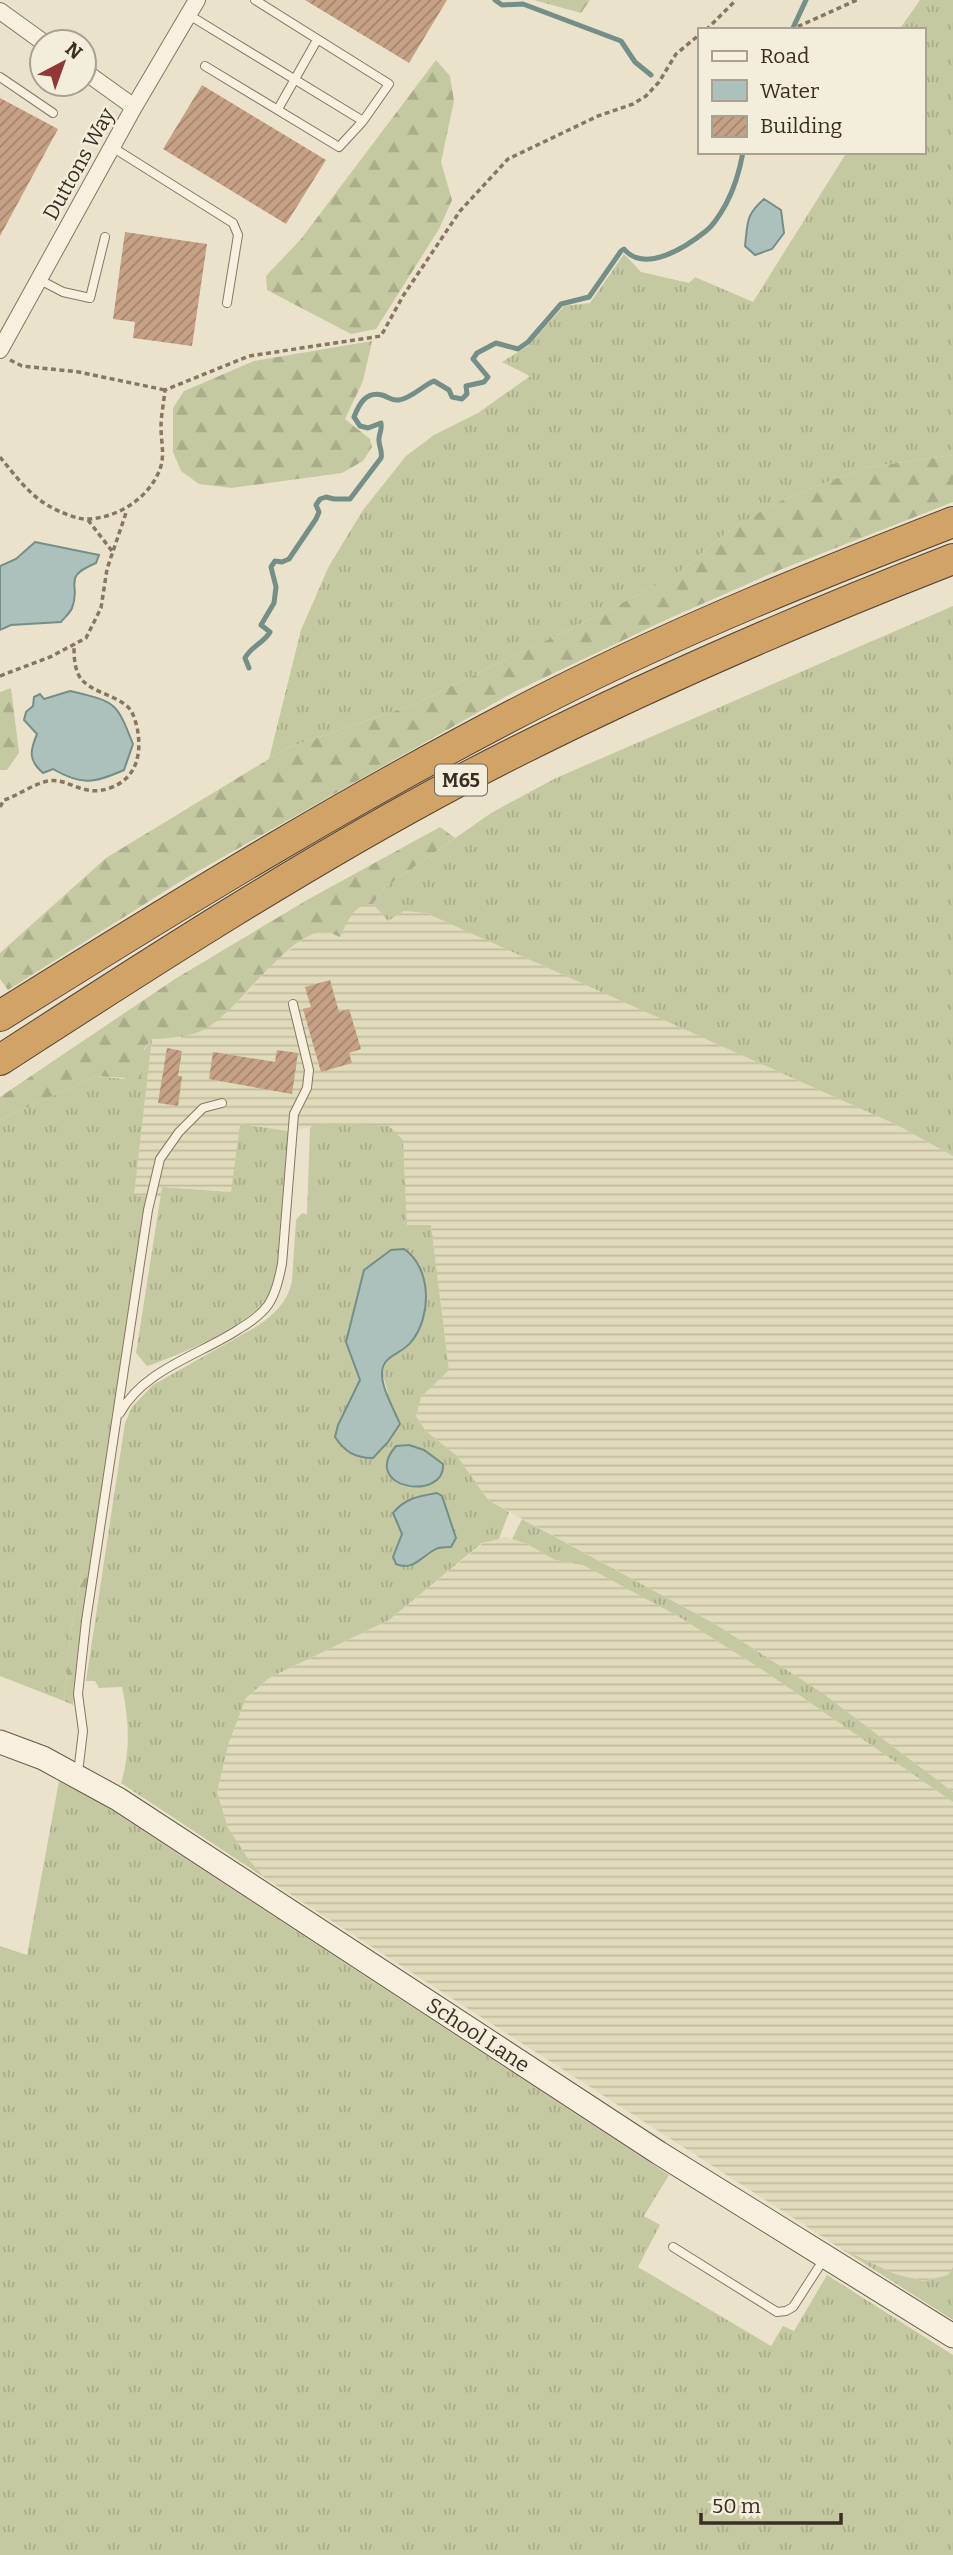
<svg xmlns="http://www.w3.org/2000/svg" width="953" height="2555" font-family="Bitter,serif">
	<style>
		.farmland { fill: url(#farmland-rules) }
		.grass { fill: url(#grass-tufts); fill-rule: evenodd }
		.forest { fill: url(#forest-firs) }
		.water { fill: #acc1bb; stroke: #738f88; stroke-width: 2 }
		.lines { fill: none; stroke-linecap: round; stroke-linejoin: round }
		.stream { stroke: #738f88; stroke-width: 5 }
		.building { fill: url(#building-hatch) }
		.service-casing { stroke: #877661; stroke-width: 10 }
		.minor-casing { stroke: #877661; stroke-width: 18 }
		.secondary-casing { stroke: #695744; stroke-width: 25 }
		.motorway-casing { stroke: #564535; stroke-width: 32 }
		.path { stroke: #877661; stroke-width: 3.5; stroke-dasharray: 5 3.5; stroke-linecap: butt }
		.service { stroke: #f7f0df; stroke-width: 8 }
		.minor { stroke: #f7f0df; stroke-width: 16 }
		.secondary { stroke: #f7f0df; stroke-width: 23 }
		.motorway { stroke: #d1a367; stroke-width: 30 }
		.labels { text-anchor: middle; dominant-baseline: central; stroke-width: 5; stroke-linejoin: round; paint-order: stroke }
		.shield { fill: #f3eddb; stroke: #72675a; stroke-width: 2 }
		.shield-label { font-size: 19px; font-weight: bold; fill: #3a2e23 }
		.street-label { font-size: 21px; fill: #3a2e23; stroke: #f3eddb }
	</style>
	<defs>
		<pattern id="farmland-rules" width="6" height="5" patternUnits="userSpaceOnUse" patternTransform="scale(1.75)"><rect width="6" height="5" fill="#e0dbba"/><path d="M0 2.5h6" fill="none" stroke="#c1bca0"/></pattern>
		<pattern id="grass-tufts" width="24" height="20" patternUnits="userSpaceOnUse" patternTransform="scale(1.75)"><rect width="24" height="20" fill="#c4c9a1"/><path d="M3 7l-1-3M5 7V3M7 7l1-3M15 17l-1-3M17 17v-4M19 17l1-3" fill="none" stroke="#a9ad8a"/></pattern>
		<pattern id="forest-firs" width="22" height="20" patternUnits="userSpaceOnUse" patternTransform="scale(1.75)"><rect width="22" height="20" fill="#c4c9a1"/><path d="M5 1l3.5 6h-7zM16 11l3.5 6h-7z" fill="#a9ad8a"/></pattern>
		<pattern id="building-hatch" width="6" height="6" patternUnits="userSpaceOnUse" patternTransform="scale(1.75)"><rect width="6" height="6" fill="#c6a186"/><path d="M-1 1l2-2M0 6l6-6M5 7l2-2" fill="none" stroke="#a2846d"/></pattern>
	</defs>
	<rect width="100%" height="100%" fill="#ebe2cc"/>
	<!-- farmland -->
	<path class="farmland" d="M365,904H373L388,921L404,911L426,913L897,1125L953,1156V1792L821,1692L715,1624L488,1500L457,1456L426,1431L416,1416L421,1397L449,1369L431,1225H407L403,1140L333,1123L288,1131L240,1124L232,1192L163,1187L160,1197L134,1195L152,1039L180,1038L246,994L274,962L307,936L324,931L340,936L352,912Z
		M505,1537L527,1544L555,1560L583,1565L676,1615L766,1672L953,1802V2267L948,2275L923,2281L895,2274L840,2248L265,1878L249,1860L228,1828L217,1792L229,1741L246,1698L269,1678L389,1620L483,1543Z"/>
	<!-- grass -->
	<path class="grass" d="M920,0H953V455L862,468L773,504L726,533L676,575L595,617L412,705L287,748L269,759L301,630L329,566L363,510L406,456L434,435L478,413L530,376L502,362L528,346L564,306L590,303L624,254L641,272L689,283L695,277L753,302L847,152H923V30H899Z
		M953,606V1156L897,1125L426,913L404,911L388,921L373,904L384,888L491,813L556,778Z
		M152,1039L134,1195L146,1196L93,1569L82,1572L71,1631L64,1701L0,1676V1120L96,1076L124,1079Z
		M333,1123L389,1126L403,1140L407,1225H431L449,1370L421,1397L416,1416L426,1431L457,1456L488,1500L509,1512L499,1539L482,1543L389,1620L269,1678L246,1698L229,1742L217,1792L228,1828L249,1860L265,1878L121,1783C131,1750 129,1720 122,1687L99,1688L95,1681H86L125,1423L132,1407L153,1385L254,1328C272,1317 288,1302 292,1281L296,1220L302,1213L307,1214L310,1128L313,1125ZM364,1270L398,1353L388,1358L382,1372L388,1393L338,1425L360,1380L346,1342ZM394,1513L435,1549L419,1562L396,1547L402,1534Z
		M240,1124L288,1131L276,1277C273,1286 270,1294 264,1302C244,1327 178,1356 147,1366L136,1353L162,1187L231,1192Z
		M522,1519L715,1624L821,1692L953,1792V1802L766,1672L676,1615L583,1565L555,1560L527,1544L512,1539Z
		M59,1781L93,1798L669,2175L644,2216L660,2225L638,2267L771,2346L783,2326L794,2331L827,2275L953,2355V2555H0V1946L27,1955Z
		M840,2248L895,2274L923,2281L948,2275L953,2267V2320Z"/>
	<!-- forest -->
	<path class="forest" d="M534,0H590L581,13Z
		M436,60L450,76L454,101L441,162L452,200L439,229L376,329L351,334L267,290L266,276L301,239Z
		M372,341L363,381L345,419L370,439L372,447L363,461L342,473L231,488L199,484L181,471L173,452V408L184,391L254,361Z
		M953,455V502L777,571L670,618L514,692L186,878L8,990L0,979V953L106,858L287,748L412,705L595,617L676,575L726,533L773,504L862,468Z
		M11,688L19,753L7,770H0V692Z
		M440,827L455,838L384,888L373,904C354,903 348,921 340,937C336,935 329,932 325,932C289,930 238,1012 205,1029C189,1038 170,1038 152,1039L144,1049L141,1079L96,1076L0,1120V1097L175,979L307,900Z
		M92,1569L73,1705L64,1701L71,1631L82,1572Z"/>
	<!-- water -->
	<path class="water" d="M764,199L781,210L784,233L772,249L755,255L745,246C748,222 745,216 764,199Z
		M35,542L99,555L96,563C60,578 82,584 72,608C70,613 64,618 61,622L11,625L0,630V566L16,559Z
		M70,691C116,702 116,701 133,744L124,770C95,783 82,786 53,769L43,773C28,760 30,751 37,734L24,720L26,712L33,706L34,697L40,694L44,699Z
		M404,1249C432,1268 432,1317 411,1342C402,1354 383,1355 382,1372C381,1388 394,1409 400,1424L388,1442L373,1458C355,1458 345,1452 335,1437L338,1425L360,1380L346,1342L364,1270L391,1250Z
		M409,1445L424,1450L443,1464C446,1502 359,1489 396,1446Z
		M437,1493L442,1496L456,1538L451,1547C446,1547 438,1547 434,1550C420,1558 413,1571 396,1564L393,1557L402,1534L393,1513C405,1498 419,1496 437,1493Z"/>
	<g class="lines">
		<!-- stream -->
		<path class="stream" d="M495,0L502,5L523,4L621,41L635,62L651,75
			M792,30L806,0
			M249,668L245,658C251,646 264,643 270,632L261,625L274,603L276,587L271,567L275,561L282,562L289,559L316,519L319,512L316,505L320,499L326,497L334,499H350L381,458C383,451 378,445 379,438C380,431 382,430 381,423L368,428L360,426L354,417C359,404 366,391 382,395C389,397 392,401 399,400C412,398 422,386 434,381L449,390L452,397L462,399L467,394L466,386L484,382L488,377L473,359L477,353L496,343L518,349L528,342L561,304L589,297L621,251L624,249C645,274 686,247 706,231C714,225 721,213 726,204C734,189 740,169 743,152"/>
	</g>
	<!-- building -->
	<path class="building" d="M305,0H447L409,63Z
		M202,85L326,160L286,224L163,149Z
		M0,98L58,129L0,236Z
		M125,232L207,244L192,346L133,338L135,322L113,319Z
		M330,980L339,1012L349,1009L361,1049L349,1053L352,1063L321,1072L303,1009L311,1007L305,987Z
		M167,1048L182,1051L178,1076H182L178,1106L158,1103Z
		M277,1050L298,1053L292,1094L209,1079L213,1052L275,1062Z"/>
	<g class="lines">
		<defs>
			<path id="service" d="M189,15L363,121
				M205,66L339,147L363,121L389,84L255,0
				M0,77L53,113
				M278,109L317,40
				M112,147L233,223L238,235L227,303
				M40,280L63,292L90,298L105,237
				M120,1413C144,1369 200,1355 239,1329C249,1323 261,1315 268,1305C276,1293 279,1278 282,1264L294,1114L307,1088L309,1070L293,1004
				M78,1773L83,1731L78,1694L86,1621L148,1210L160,1159L179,1132L203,1108L222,1103
				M673,2247L777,2312L786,2311L793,2307L824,2259"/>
			<path id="minor" d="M0,11L43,42
				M84,71L134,107
				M0,350L134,107L197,0"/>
			<path id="secondary" d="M0,1742L43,1758L118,1799L659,2153L953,2336"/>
			<path id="motorway" d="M0,1016C182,902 364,790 556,693C685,628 819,574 953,522
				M0,1060C150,963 301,865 459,781C619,697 784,625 953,559"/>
		</defs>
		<!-- service casing -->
		<use href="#service" class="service-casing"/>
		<!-- minor casing -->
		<use href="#minor" class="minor-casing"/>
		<!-- secondary casing -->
		<use href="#secondary" class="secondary-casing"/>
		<!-- motorway casing -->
		<use href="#motorway" class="motorway-casing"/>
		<!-- path -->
		<path class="path" d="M706,30L736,0
			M790,30L857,0
			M10,360L22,366L79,372L165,390
			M0,457C14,474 29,495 49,506C60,512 77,520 89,519C119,517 149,498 160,469C165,455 161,442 161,427C161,415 164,402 165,390L249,356L381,336L403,296L460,211L508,159L598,116L633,104L646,96L659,82L676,54L699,35
			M88,520L112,551
			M0,676L50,657L86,638L101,608L107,569L127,510
			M0,807L4,800C19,795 33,784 48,781C68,777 82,798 110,788C138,778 142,752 137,727C135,720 133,712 128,707C115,695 94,693 82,680C74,671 74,656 74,644"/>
		<!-- service -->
		<use href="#service" class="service"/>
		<!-- minor -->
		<use href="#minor" class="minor"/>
		<!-- secondary -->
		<use href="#secondary" class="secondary"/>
		<!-- motorway -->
		<use href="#motorway" class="motorway"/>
	</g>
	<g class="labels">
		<!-- shield labels -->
		<rect class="shield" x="435" y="764.5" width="52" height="31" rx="5"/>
		<g class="shield-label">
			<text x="461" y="780">M65</text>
		</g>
		<!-- street labels -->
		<g class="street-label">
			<text transform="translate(79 164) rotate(-61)">Duttons Way</text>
			<text transform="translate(478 2035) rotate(33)">School Lane</text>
		</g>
	</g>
	<!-- legend -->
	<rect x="698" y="28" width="228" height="126" fill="#f3eddb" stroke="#a9a191" stroke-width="2"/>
	<rect x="712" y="51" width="35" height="10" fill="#f7f0df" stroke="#a9a191" stroke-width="2"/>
	<text x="760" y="63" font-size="21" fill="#3a2e23">Road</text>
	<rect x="712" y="80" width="35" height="21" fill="#acc1bb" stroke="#a9a191" stroke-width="2"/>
	<text x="760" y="98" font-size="21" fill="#3a2e23">Water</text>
	<rect x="712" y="116" width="35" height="21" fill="url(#building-hatch)" stroke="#a9a191" stroke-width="2"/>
	<text x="760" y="133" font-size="21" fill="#3a2e23">Building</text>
	<!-- north arrow -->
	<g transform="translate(63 63) rotate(41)"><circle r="33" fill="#f3eddb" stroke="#a9a191" stroke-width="2"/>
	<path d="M0-5L12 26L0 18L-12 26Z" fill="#913737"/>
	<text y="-10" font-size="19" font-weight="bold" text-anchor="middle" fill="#3a2e23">N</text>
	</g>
	<!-- scale -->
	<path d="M701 2513v10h140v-10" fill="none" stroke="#3a2e23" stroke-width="3.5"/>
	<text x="712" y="2513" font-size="21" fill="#3a2e23" stroke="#f3eddb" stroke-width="5" paint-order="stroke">50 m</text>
</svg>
